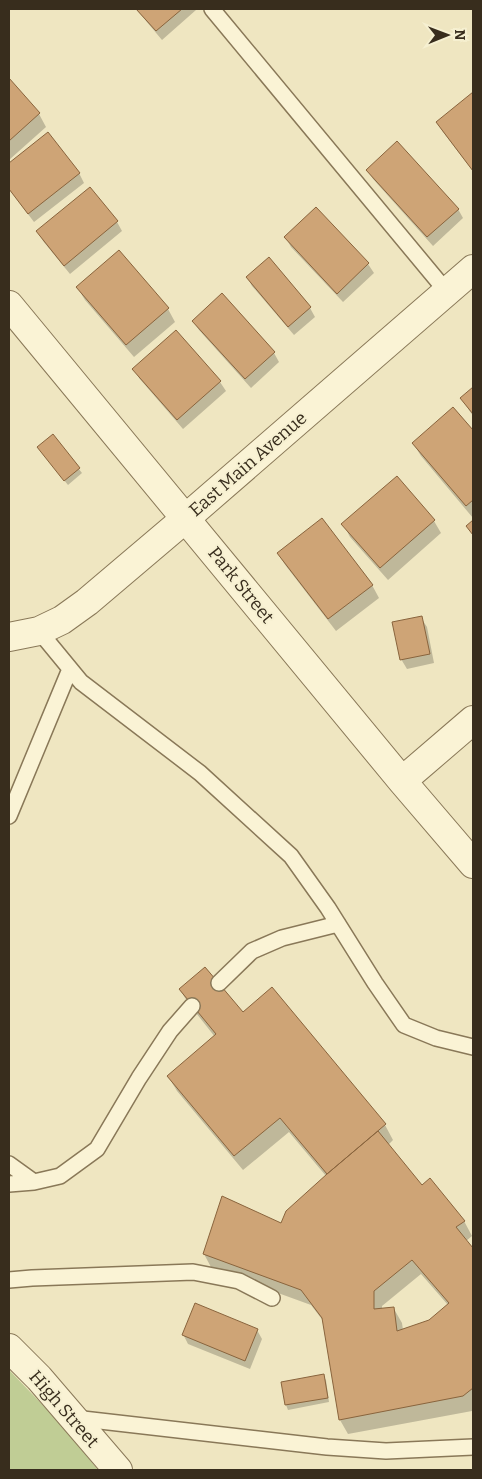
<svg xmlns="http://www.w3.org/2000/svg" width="482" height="1479" font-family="Bitter,serif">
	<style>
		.green { fill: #c0cd95 }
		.shadow { fill: #0003; fill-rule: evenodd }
		.building { fill: #cea476; stroke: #89643d; fill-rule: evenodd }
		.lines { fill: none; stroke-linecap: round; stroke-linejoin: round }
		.lane-casing { stroke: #897858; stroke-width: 18 }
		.street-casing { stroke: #897858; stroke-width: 30 }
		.lane { stroke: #faf3d5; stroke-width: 15 }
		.street { stroke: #faf3d5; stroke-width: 28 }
		.labels { text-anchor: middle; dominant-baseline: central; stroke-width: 4; stroke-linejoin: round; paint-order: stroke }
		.street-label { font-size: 18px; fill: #382d1d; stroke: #f6f0d1 }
	</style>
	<rect width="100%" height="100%" fill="#efe6c1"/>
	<!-- green -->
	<path class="green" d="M9,1370L60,1423L98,1470H9Z"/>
	<!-- shadow -->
	<path class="shadow" d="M136,9H195L196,10L162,40Z
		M9,80L39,114L46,127L9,160Z
		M473,94V171L443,132L437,123Z
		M48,134L79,173L84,183L34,222L9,189V165Z
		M367,170L458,209L463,218L433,246L373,179Z
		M90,189L117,222L122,231L70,274L43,241L38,232Z
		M315,208L368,264L374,273L343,302L291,247L286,238Z
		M119,251L168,309L175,322L134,357L85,300L77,287Z
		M268,259L310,308L315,317L294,335L252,286L247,277Z
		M193,321L274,353L279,362L251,388L199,330Z
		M176,332L220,382L226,391L183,429L139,378L134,369Z
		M473,388V416L461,398Z
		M453,409L473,432V518L421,456L413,443Z
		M53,436L82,473L68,485L41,452Z
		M434,521L441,533L388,580L350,537L343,524Z
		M278,554L372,585L379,598L336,631L286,566Z
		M421,618L427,627L434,663L407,669L401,659Z
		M272,989L385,1125L393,1140L388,1145L421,1186L464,1221L472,1236L466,1241L473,1250V1409L472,1411L348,1434L340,1420L324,1322L311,1305L212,1269L204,1254L282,1224L326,1176L289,1132L243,1170L177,1091L168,1076L215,1037L189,1004L180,990L242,1014ZM421,1274L448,1305L429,1321L403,1330L402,1323L394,1309L382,1310V1306Z
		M257,1330L262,1339L250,1369L188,1344L183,1334Z
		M323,1376L326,1380L329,1402L288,1410L286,1405L282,1383Z"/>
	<!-- building -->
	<path class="building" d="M136,9H182L156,31Z
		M9,78L40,113L9,141Z
		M473,92V171L436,122Z
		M48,132L80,173L28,214L9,189V163Z
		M397,141L459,209L427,237L366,170Z
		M90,187L118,221L64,266L36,231Z
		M316,207L369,263L337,294L284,237Z
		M119,250L169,308L126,345L76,287Z
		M269,257L311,307L288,327L246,277Z
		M222,293L275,352L245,379L192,321Z
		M176,330L221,381L177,420L132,369Z
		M473,387V414L460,398Z
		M453,407L473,430V500L466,506L412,443Z
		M53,434L80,468L64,481L37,447Z
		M397,476L435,520L380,568L341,524Z
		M322,518L373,585L328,619L277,553Z
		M473,520V535L466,526Z
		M422,616L430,654L400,660L392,622Z
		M205,967L243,1012L272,987L386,1124L327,1174L280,1118L234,1156L167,1076L216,1034L179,989Z
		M378,1131L422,1185L430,1178L465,1221L456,1227L473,1248V1388L463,1396L339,1420L322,1318L301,1290L203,1254L222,1196L281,1223L286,1211L327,1174ZM412,1260L449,1303L429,1320L397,1331L394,1307L374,1309V1291Z
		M195,1303L258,1329L245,1361L182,1335Z
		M324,1374L328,1398L285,1405L281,1382Z"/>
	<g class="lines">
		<defs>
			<path id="lane" d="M212,9L447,292
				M39,631L81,682L200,773L291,856L328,908L375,983L404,1025L436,1038L473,1047
				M9,816L70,669
				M219,983L252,951L282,938L338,924
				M9,1164L34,1182L60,1176L97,1149L139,1078L170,1031L192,1006
				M9,1184L34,1182
				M9,1280L32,1278L193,1272L239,1281L272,1298
				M74,1418L327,1447L386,1451L473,1447"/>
			<path id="street" d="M9,305L402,781L473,864
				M9,637L39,631L62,620L87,602L186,518L473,269
				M402,781L473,720
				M9,1348L39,1378L118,1470"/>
		</defs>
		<!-- lane casing -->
		<use href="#lane" class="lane-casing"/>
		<!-- street casing -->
		<use href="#street" class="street-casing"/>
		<!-- lane -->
		<use href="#lane" class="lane"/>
		<!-- street -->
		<use href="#street" class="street"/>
	</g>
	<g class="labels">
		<!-- street labels -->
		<g class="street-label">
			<text transform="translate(248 464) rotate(-41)">East Main Avenue</text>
			<text transform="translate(241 585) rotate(51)">Park Street</text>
			<text transform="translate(64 1409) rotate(49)">High Street</text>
		</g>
	</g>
	<!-- border -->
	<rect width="482" height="1479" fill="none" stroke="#382d1d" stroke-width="20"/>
	<!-- north arrow -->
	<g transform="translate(447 35) rotate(89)" stroke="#f6f0d1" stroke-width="4" paint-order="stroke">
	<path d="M0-4L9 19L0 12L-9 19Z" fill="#382d1d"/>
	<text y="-8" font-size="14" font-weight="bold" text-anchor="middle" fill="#382d1d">N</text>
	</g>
</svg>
